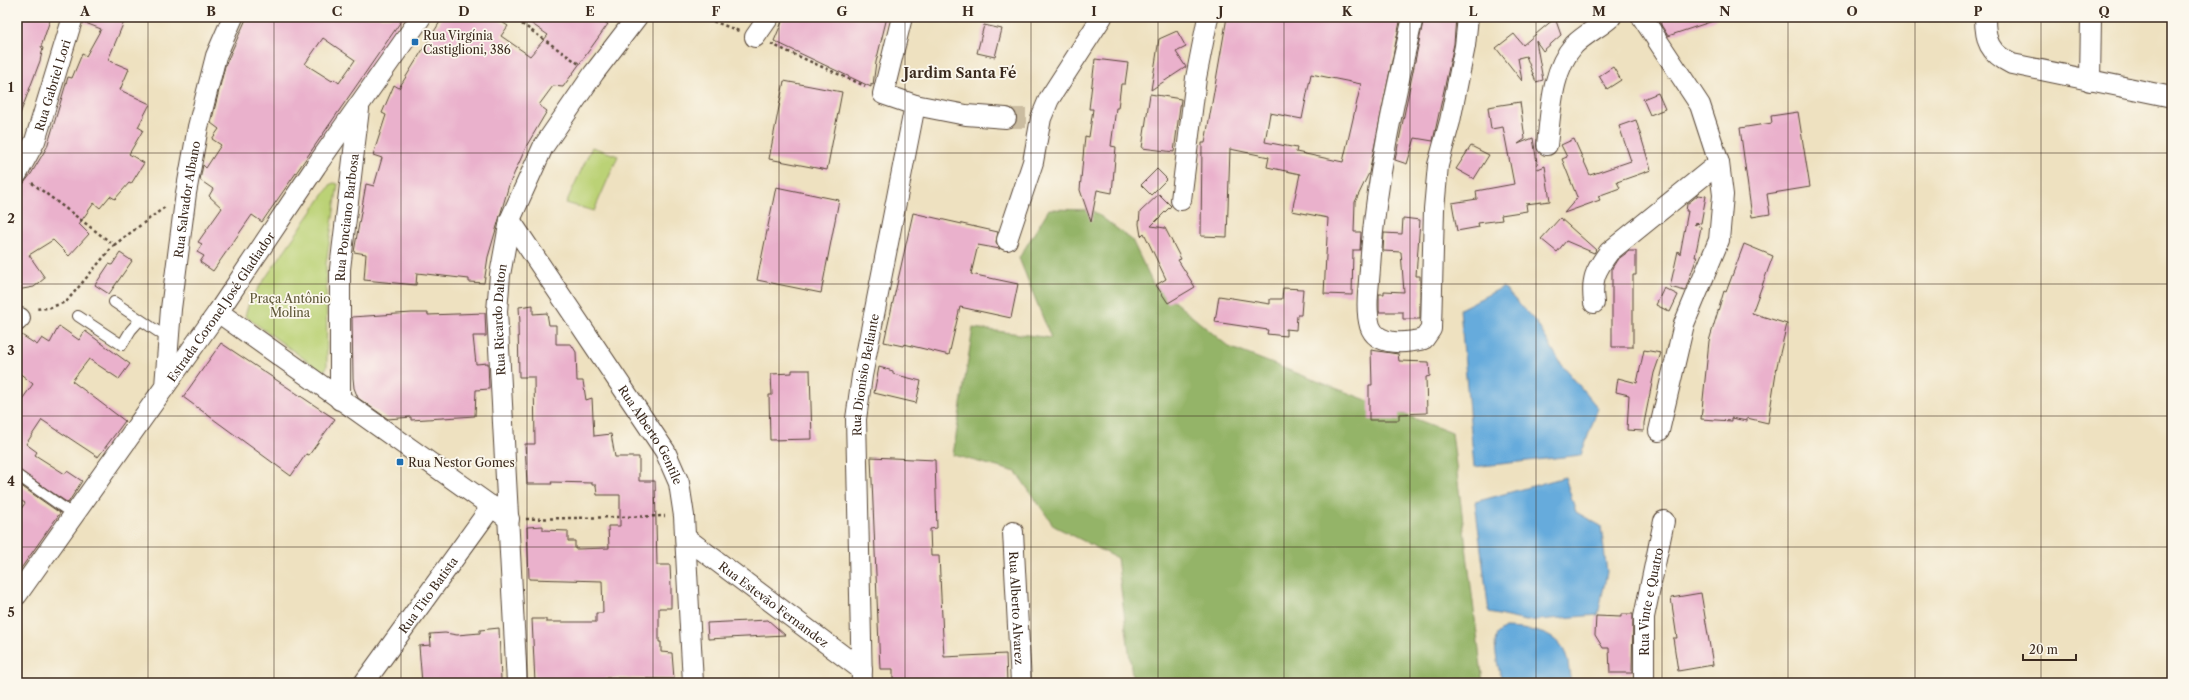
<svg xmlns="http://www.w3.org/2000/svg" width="2189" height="700" font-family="'Libre Caslon Text',serif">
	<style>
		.green { fill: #bbd276; stroke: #7b7e4a }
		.forest { fill: #94b467; stroke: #686f42 }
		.water { fill: #66abdc; stroke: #506a7d }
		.building { fill: #eab1cc; fill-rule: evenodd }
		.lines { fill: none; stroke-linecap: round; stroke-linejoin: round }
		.street-tunnel { stroke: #cabca0; stroke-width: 20; stroke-dasharray: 20 10; stroke-linecap: butt }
		.lane-casing { stroke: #564536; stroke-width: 12 }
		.street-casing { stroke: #564536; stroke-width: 22 }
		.path { stroke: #564536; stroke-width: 2.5; stroke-dasharray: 3 3; stroke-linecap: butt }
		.lane { stroke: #fff; stroke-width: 10 }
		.street { stroke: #fff; stroke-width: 20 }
		.grid { fill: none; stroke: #3b2a1e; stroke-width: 1; stroke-opacity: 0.55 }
		.poi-dot { fill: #1f6fb2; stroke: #fbf7ec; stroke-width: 1.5 }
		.labels { text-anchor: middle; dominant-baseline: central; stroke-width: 3.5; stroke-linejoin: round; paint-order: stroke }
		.poi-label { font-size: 12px; fill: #3b2a1e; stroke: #fbf7ec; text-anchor: start }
		.street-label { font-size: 12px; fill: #3b2a1e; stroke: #fbf7ec }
		.park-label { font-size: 12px; fill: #5b5434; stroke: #fbf7ec }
		.quarter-label { font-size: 14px; font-weight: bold; fill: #3b2a1e; stroke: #fbf7ec }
		.neatline { fill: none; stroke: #3b2a1e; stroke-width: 1.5 }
		.grid-label { font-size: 13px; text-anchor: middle; font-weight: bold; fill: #3b2a1e }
	</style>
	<rect width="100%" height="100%" fill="#fbf7ec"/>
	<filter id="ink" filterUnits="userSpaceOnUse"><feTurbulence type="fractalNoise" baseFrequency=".025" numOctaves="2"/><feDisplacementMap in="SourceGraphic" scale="8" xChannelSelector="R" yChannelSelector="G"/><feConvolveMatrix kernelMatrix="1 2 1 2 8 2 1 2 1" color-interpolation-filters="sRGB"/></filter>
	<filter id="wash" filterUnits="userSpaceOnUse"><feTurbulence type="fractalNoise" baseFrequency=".012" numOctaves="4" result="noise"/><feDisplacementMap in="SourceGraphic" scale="16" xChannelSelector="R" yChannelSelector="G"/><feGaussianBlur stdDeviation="0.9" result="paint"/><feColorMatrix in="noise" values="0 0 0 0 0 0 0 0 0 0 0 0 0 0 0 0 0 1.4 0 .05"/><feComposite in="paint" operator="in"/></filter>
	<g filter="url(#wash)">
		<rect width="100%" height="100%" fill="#eee1c0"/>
		<!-- green -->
		<path class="green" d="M592,147L618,156L594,211L566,203Z
			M334,183L338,184L326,264L327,365L326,369L321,371L245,316L250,300L331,184Z"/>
		<!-- forest -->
		<path class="forest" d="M1049,209L1092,210L1132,240L1153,284L1229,347L1452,433L1483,683H1133L1117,558L1054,526L1016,472L953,455L973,328L1051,338L1019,258Z"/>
		<!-- water -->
		<path class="water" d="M1503,287L1536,322L1562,365L1598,408L1581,455L1474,467L1460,309Z
			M1565,477L1576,512L1601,526L1607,572L1598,615L1526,621L1489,613L1475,502Z
			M1505,628C1528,629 1556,630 1566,655C1569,663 1569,674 1571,683H1503C1499,673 1493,647 1496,637C1497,632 1501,631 1505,628Z"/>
		<g id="blocks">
			<!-- building -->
			<path class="building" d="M17,17H51L41,47L43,48L40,61L20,114L17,113Z
				M84,17H126L108,60L129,69L120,90L150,104L138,127L143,130L129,154L144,163L131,184L129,183L115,199L110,196L100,208L94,203L79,224L89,234L69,256L53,240L29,255L45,278L34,287L17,290V192L31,174L47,147L68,77L72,78L82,54L86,56L101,29L83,22Z
				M247,17H404L262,222L252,215L213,271L200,262L204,256L197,252L202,244L198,242L222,208L209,196L213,189L200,180L203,165L206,168L221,145L212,139L219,129L211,123L225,66ZM323,38L355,60L339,83L334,79L332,81L305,64Z
				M443,17H494L508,26L501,36L530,56L548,35L522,17H608L604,22L608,24L563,87L553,86L539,105L547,111L527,145L509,185L488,257L484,283L469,282V279L417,273L416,285L364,280L366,254L354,252L366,184L374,186L382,158L373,155L386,115L382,113L394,85L399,88Z
				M784,17H887L876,62L873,85L871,84V87L774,41Z
				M1227,17H1401L1369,173L1355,202L1354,232H1361L1360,250H1353L1352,295L1324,294L1328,218L1292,211L1300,174L1267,167L1269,157L1230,149L1227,237L1201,236L1202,143H1205ZM1311,74L1361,84L1343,162L1296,152L1297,148L1265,142L1270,113L1302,119Z
				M1424,17H1456L1454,44L1433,141L1415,138L1407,164L1395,160Z
				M1656,17H1716V20L1668,36Z
				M1555,18L1561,35L1543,51L1536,41L1543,80L1536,82L1526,56L1518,58L1522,81L1496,48L1514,34L1523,45Z
				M984,25L1002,29L995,57L977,53Z
				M1177,31L1186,47L1176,52L1186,67L1151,90L1159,39Z
				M1095,59L1128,63L1125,84H1121L1118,108H1116L1111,146L1116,147L1112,193L1097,190L1091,222L1080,190L1085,136L1089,137L1093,109H1089Z
				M1613,67L1621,80L1607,89L1599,76Z
				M784,81L842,92L827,170L769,159Z
				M1658,93L1665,109L1650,115L1643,99Z
				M1150,94L1181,99L1174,152L1142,148Z
				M1520,102L1525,139L1518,144L1533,138L1538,169L1545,166L1550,201L1526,204L1527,211L1501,215L1502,220L1478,223L1479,227L1457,231L1452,203L1477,199L1476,191L1514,184L1503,127L1491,129L1488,107Z
				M1798,112L1810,187L1767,194L1770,214L1752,217L1740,128L1772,123L1771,116Z
				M1636,120L1651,170L1617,182L1620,188L1598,196L1600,200L1564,213L1578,197H1577L1562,159L1567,157L1561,145L1574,139L1590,175L1631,161L1619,126Z
				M1471,146L1489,155L1474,179L1456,169Z
				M1157,169L1167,179L1151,195L1141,185Z
				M776,187L839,200L821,293L757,280Z
				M1159,194L1171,206L1151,226L1165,228L1181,259L1178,260L1195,287L1168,303L1156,285L1166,279L1144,233L1141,236L1139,224L1140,212Z
				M1698,195L1706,196L1701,223L1694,224L1701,227L1695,257H1697L1685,291L1670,287L1678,251L1680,254L1688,211H1686L1687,204Z
				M913,213L998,232L996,242L1000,249L978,245L971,274L1018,284L1011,318L960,307L949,355L904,344L903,346L884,342Z
				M1403,218L1420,220L1416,276H1420V319H1403V312H1379V294H1384V291L1404,292L1401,252L1383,251L1384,233L1402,234Z
				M1560,218L1596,250L1594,253L1566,241L1557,252L1541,239Z
				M1744,244L1773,256L1752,313L1787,324L1777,366L1768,423L1747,418V421L1731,418V421L1701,419L1709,341L1724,291L1726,292Z
				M1629,251H1636V275H1633V347H1612V268L1617,260Z
				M120,253L132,261L109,294L95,285L109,264L112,265Z
				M1283,288L1303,289L1301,315H1297L1296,330L1286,329V336L1267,334L1268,330L1215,322L1219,296L1270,304V299H1282Z
				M1664,288L1678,295L1670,312L1656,305Z
				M533,305V314L547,313L549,325H556V344H571L576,352L577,381H583L586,400L592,398L594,436L611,434L615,457H639V481H655L657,565H670L671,587V608H659V642H661V652L672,653L674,679L606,678V683L552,681V683H535L532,619H546V622H596V613H603L602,581L529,579L527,527L543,526V530L568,531V541H575V549L609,548L608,526H620V495H597L596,485H592V483L551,482L552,484H527L525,444H535L534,377H519L518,323H520L519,307Z
				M412,313H428V315L485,313L486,336H473L476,364L488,363L489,389L476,390L475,416L411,420V417L388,419L358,398L354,388L353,378L352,317Z
				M59,326L79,340L85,331L130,364L119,379L89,359L72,381L125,421L98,457L42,420L26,444L37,452L35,455L65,474L67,471L82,481L68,503L17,469V416L23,408L18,405L33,384L17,371V332L37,345L42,338L50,343Z
				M221,343L335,419L309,455L306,454L291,476L183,397Z
				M1371,350L1398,354L1399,361L1429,362L1430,376L1426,377L1427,413L1399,414V420H1369V385H1372Z
				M1644,350L1661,353L1654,373L1644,423V431L1627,430L1629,395L1616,392L1618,378L1637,383Z
				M879,367L893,371V374L921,381L916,403L874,393Z
				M792,370H810L812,439L770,440L769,395H772L771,374L792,373Z
				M871,457L935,460L937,528L930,529L931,556H939L944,657L1006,654L1007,683H934V680L904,682V679H893V669H880Z
				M17,483L60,513L17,574V515L25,503L17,498Z
				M1701,593L1713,665L1678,671L1673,638H1677L1671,598Z
				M1621,614H1633L1632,673H1610L1609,648H1603L1595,635L1596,616L1621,617Z
				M768,620L785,635L708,639L707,623Z
				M499,628L501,681L488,683H422L419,646L431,645L430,634L445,633L457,635L480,633V630Z"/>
		</g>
	</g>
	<g filter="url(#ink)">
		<use href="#blocks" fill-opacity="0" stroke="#564536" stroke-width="1"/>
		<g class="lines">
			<!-- street-tunnel -->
			<path class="street-tunnel" d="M1006,118H1028"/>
			<defs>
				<path id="lane" d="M114,302L169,339
					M78,316L122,345L131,330L140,320
					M17,475L74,515"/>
				<g id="street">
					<path d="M1413,17C1394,100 1375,183 1370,268C1369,286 1365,308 1370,326C1377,347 1407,343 1424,339L1431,329L1434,209L1438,165L1450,121L1465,46L1468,17"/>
					<path d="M1642,17L1700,105L1719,163L1723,195L1719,240L1684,324L1659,431"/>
					<path d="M1985,17C1985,41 1989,53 2012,64L2172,97"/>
					<path d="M755,37L769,17"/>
					<path d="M2090,81L2091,17"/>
					<path d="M915,105L966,115L1006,118"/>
					<path d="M1547,145C1551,112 1551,71 1574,45C1585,34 1600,27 1611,17"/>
					<path id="s1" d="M17,174L35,141L73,17"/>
					<path d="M1181,200L1196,78L1208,17"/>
					<path id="s2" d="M510,220L665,451L679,483L684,516L693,683"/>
					<path d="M1007,240L1033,162L1041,118L1049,99L1102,17"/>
					<path d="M1594,303C1591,279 1595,271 1609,252L1719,163"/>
					<path d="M218,312L509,519"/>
					<path d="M17,321L20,318"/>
					<path id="s3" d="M165,386L171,309L186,193L198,127L216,56L233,17"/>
					<path id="s4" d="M340,400V269L359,109"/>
					<path id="s5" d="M1013,532L1021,683"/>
					<path id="s6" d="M686,538L862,670"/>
					<path id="s7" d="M17,595L218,312L316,166L421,17"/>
					<path id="s8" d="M364,683L492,506"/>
					<path id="s9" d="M517,683L497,311L500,275L510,220L543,147L594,73L637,17"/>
					<path id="s10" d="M862,683L856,419L862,376L915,105L883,94L902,17"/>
					<path id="s11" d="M1644,683V617L1664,521"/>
				</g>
			</defs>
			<!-- lane casing -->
			<use href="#lane" class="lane-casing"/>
			<!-- street casing -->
			<use href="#street" class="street-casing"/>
			<!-- path -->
			<path class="path" d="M512,17L579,64
				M702,17L739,31
				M771,44L865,86
				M32,183L114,245L66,302L48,308L35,309
				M114,245L165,207
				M526,519L665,516"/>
			<!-- lane -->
			<use href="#lane" class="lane"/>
			<!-- street -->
			<use href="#street" class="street"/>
		</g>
	</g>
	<!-- grid -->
	<path class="grid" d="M148,17V683M274,17V683M401,17V683M527,17V683M653,17V683M779,17V683M905,17V683M1031,17V683M1158,17V683M1284,17V683M1410,17V683M1536,17V683M1662,17V683M1788,17V683M1915,17V683M2041,17V683M17,153H2172M17,284H2172M17,416H2172M17,547H2172"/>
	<!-- markers -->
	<g class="poi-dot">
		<rect x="411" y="38" width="8" height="8" rx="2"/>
		<rect x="396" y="458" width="8" height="8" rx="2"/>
	</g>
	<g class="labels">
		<!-- poi labels -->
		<g class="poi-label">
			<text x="423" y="35">Rua Virgínia<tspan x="423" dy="14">Castiglioni, 386</tspan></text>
			<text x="408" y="462">Rua Nestor Gomes</text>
		</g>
		<!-- street labels -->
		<g class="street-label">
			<text stroke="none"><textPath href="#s1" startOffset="96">Rua Gabriel Lori</textPath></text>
			<text stroke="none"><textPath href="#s3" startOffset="188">Rua Salvador Albano</textPath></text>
			<text stroke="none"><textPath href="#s4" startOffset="183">Rua Ponciano Barbosa</textPath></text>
			<text stroke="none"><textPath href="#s7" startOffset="353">Estrada Coronel José Gladiador</textPath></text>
			<text stroke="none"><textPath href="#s9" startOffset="364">Rua Ricardo Dalton</textPath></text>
			<text stroke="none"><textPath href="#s10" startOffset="309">Rua Dionísio Beliante</textPath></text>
			<text stroke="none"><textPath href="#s2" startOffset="257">Rua Alberto Gentile</textPath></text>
			<text stroke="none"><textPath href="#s8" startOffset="109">Rua Tito Batista</textPath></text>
			<text stroke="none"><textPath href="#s11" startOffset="82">Rua Vinte e Quatro</textPath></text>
			<text stroke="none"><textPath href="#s6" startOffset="110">Rua Estevão Fernandez</textPath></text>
			<text stroke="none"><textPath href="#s5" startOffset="76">Rua Alberto Alvarez</textPath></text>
		</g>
		<!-- park labels -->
		<g class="park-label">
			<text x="290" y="298">Praça Antônio<tspan x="290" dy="14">Molina</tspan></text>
		</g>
		<!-- quarter labels -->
		<g class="quarter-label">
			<text x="960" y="73">Jardim Santa Fé</text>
		</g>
	</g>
	<!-- margin -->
	<rect width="2189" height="700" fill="none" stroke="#fbf7ec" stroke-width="44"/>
	<!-- scale -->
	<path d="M2023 654v6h53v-6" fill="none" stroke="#3b2a1e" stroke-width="2"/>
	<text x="2029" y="654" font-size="12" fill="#3b2a1e" stroke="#fbf7ec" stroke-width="3" paint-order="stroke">20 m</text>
	<rect x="22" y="22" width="2145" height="656" class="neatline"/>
	<g class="grid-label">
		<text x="85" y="16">A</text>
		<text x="211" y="16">B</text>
		<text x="337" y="16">C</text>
		<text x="464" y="16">D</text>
		<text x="590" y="16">E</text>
		<text x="716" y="16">F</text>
		<text x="842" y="16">G</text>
		<text x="968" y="16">H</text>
		<text x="1094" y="16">I</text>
		<text x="1221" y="16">J</text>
		<text x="1347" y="16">K</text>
		<text x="1473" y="16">L</text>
		<text x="1599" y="16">M</text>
		<text x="1725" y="16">N</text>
		<text x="1852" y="16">O</text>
		<text x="1978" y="16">P</text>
		<text x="2104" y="16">Q</text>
		<text x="11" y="92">1</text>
		<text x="11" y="223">2</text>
		<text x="11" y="355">3</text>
		<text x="11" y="486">4</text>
		<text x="11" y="617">5</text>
	</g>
</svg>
